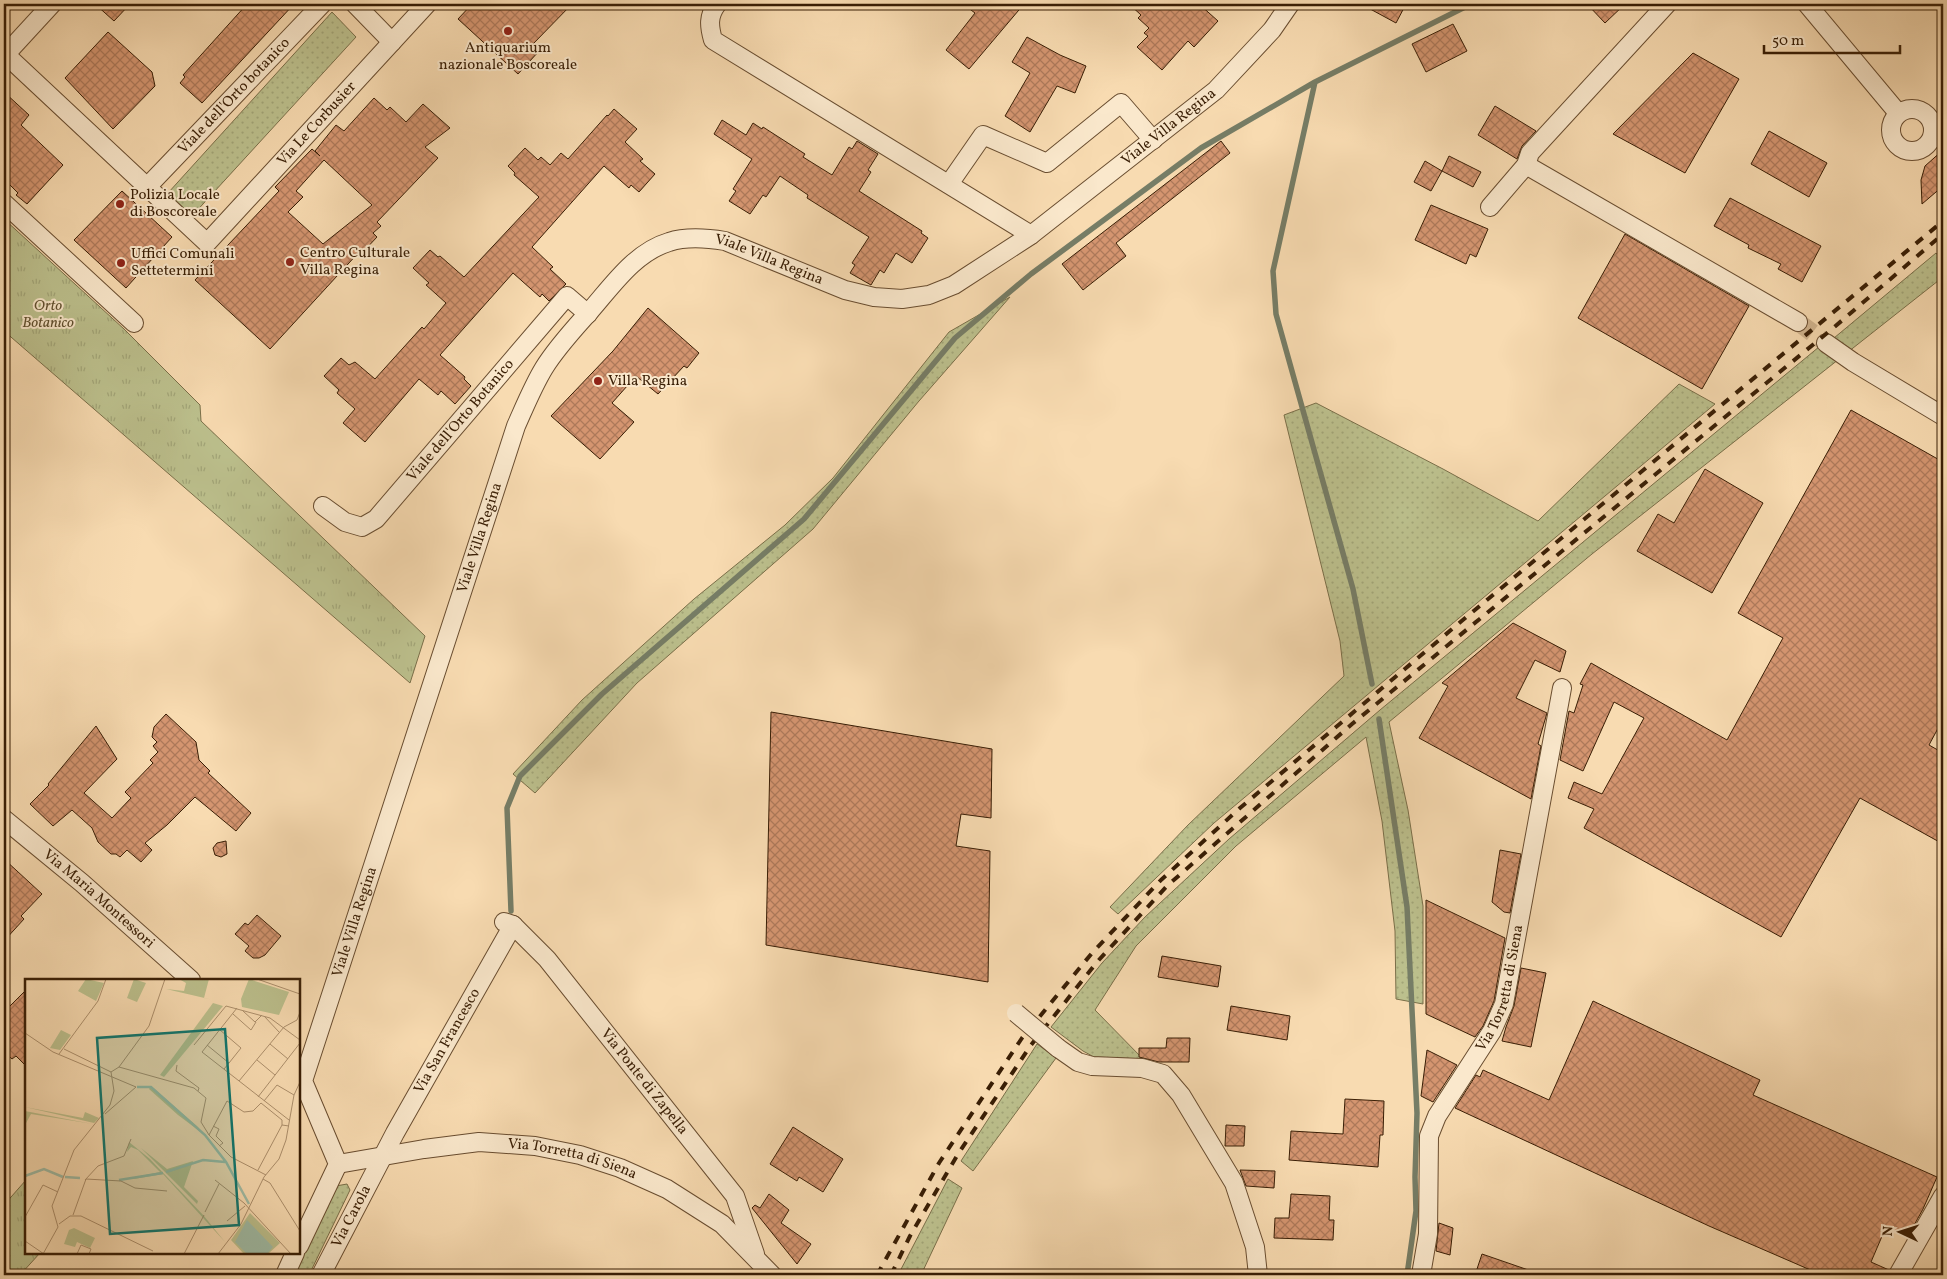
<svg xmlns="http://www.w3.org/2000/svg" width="1947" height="1279" font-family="Vollkorn,serif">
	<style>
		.grass { fill: url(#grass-dots); stroke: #7a6f49 }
		.park { fill: url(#park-tufts); stroke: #7a6f49 }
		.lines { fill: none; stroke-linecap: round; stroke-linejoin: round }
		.stream { stroke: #767d66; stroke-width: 5.5 }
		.building { fill: url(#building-cross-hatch); stroke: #391e05; fill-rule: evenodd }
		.minor-tunnel { stroke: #d2b58f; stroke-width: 18; stroke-dasharray: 18 9; stroke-linecap: butt }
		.minor-casing { stroke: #694d30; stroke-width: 20 }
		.minor { stroke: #fae8cc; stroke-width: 18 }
		.rail { stroke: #391e05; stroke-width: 4; stroke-dasharray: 9 9; stroke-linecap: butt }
		.minor-bridge-casing { stroke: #694d30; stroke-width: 20; stroke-linecap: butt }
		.minor-bridge { stroke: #fae8cc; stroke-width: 18 }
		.poi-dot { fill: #8f2418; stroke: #fae8cc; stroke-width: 2 }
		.labels { text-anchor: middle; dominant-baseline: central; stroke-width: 4; stroke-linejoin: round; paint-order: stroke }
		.poi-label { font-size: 15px; fill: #391e05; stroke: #fae8cc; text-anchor: start }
		.street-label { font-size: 15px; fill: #391e05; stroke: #fae8cc }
		.park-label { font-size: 15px; font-style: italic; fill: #604f2e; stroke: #fae8cc }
		.inset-river { fill: none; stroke: #9fbca6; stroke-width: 2.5 }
		.inset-road { fill: none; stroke: #ac8f6c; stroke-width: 1 }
		.view { fill: #0f766e; fill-opacity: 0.15; stroke: #0f766e; stroke-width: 2.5 }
		.inset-edge { fill: none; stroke: #391e05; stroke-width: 2.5 }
	</style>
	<defs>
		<pattern id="grass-dots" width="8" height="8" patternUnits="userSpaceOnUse" patternTransform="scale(1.25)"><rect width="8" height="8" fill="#bcc08d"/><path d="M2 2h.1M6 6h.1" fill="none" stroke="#a2a578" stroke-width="1.8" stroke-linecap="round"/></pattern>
		<pattern id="park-tufts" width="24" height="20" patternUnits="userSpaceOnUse" patternTransform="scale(1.25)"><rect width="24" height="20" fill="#bcc08d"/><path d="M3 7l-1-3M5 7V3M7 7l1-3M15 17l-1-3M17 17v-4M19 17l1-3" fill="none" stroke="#a2a578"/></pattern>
		<pattern id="building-cross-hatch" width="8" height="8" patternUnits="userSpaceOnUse" patternTransform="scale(1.25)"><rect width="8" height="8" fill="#d49570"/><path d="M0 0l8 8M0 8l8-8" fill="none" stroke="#ad795a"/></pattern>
	</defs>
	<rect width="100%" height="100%" fill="#f8dbb1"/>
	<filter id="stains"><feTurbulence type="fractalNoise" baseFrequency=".004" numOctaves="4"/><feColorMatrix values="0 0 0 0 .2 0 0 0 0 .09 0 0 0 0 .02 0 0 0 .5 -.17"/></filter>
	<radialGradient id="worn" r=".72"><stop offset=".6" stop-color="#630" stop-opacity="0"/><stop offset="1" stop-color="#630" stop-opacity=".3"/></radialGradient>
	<!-- grass -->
	<path class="grass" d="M332,12L356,37L192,216L168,193Z
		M1936,253L1941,259L1943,257V277L1592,554L1389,722L1408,810L1423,906V1004L1396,999L1395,931L1382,821L1366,737L1236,846L1136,946L1095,1010L1143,1059L1094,1057L1083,1051L1051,1027L1102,963L1145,917L1229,839L1380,710L1831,337L1834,338Z
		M1010,297L919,401L813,529L637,683L535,793L513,774L582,700L694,599L785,525L833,478L949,332Z
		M1679,384L1715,404L1214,823L1118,914L1110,907L1188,825L1344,676L1340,641L1284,415L1316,403L1443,469L1538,521Z
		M1037,1044L1056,1058L973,1171L961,1161Z
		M948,1179L962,1188L921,1275H898Z
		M347,1184L350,1190L309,1275H293L336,1186Z"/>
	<!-- park -->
	<path class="park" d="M4,219L124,329L200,405L201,421L425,636L410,683L4,331Z
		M26,1180V1253H40L20,1275H14L4,1266V1205Z"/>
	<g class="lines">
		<!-- stream -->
		<path class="stream" d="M1315,82L1273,271L1276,314L1353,589L1372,684
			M1379,719L1407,907L1417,1113L1415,1177L1416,1211L1407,1275
			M511,911L507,808L520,776L602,694L804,519L955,338L1031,274L1201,148L1315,82L1471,4"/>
	</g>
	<!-- building -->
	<path class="building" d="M95,4H130L114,21Z
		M247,4H294L202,103L180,83L185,77L183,75Z
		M472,4H572L533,44L540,50L518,74L458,19Z
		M963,4H1024L969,69L946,50L975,13Z
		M1129,4H1199L1218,21L1194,47L1188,41L1162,70L1137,47L1148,36L1144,33L1149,28L1138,18L1141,15Z
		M1361,4H1406L1396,23Z
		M1587,4H1625L1605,23Z
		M1453,24L1467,51L1426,72L1412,44Z
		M108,32L152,72L155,86L113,129L65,78Z
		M1027,37L1060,55L1086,66L1075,93L1057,86L1030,132L1005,116L1030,73L1012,62Z
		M1693,53L1739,79L1685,173L1613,134Z
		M4,92L29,115L21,125L63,165L27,204L16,195L18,193L4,179Z
		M374,98L387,110L390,107L406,122L423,104L450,128L425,147L438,158L377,222L381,226L373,233L377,237L362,253L360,251L270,349L195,280L279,191L275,187L312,149L320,156L315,151L336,125L344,131ZM324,160L372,205L323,244L288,212L303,197L296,191Z
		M1495,106L1536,131L1522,146L1517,159L1478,135Z
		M614,109L637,129L625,142L643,159L640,161L655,174L639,192L631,185L629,188L604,166L532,247L553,267L550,269L566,284L549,301L542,294L540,297L513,273L440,355L465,377L464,379L471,386L455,404L441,391L438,395L419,379L365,442L343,423L355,409L337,393L339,390L324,376L341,358L349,365L355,362L375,379L422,327L424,329L446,303L426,285L429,283L413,268L430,250L438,257L440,256L464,277L539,197L514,175L515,173L508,166L525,148L538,160L541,157L550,165L561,153L568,159L607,115L608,116Z
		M722,120L746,135L753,123L762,129L763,127L805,154L803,157L832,175L849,147L852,149L857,141L878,154L868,170L871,172L859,191L922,231L921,233L928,238L912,263L896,253L884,273L880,270L871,285L850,273L855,265L852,263L869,237L807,198L808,195L780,176L766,197L763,195L750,214L729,201L736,191L733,189L752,159L714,134Z
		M1769,131L1827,163L1809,197L1751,164Z
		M1221,141L1230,153L1116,243L1126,256L1083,290L1062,264Z
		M1943,150V186L1922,204L1921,180L1925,166Z
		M1449,156L1481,172L1473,187L1442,171Z
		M1425,161L1442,171L1431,191L1414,182Z
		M122,191L172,237L126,288L74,240Z
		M1730,198L1821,246L1802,282L1778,269L1781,264L1748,248L1749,245L1714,226Z
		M1431,205L1488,229L1476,257L1470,254L1466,264L1415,240Z
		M1625,234L1749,306L1702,389L1578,318Z
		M648,308L699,353L687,368L684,366L658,394L636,376L612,403L634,422L600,459L551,416L613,351Z
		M1851,410L1943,462V719L1929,745L1943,753V844L1860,798L1781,937L1584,828L1594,809L1568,798L1574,782L1602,794L1644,718L1614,702L1583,771L1560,760L1569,711L1574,713L1583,685L1580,684L1591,663L1727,740L1783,638L1738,613Z
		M1705,469L1763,503L1712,593L1637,551L1658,514L1674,523Z
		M1513,623L1566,651L1560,672L1535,660L1516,698L1547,713L1538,744L1541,746L1531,799L1419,738L1448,686L1442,683Z
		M771,712L992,749L991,818L961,814L956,846L990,851L988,982L766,945Z
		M166,714L196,742L199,760L210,771L208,773L251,813L236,831L195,797L167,825L145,843L152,850L141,862L127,850L120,857L116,854H111L98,842L92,828L72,810L53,826L30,804L49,785L48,784L96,726L117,759L84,793L112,818L131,798L125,792L153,763L150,760L158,752L153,746L157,742L152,737L154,727Z
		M226,841L227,854L221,857L215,855L213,848L217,843Z
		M1500,850L1521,854L1510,913L1504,912L1492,902Z
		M4,859L42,894L21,916L24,919L4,941Z
		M1426,900L1505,938L1494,1001L1483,1026L1475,1037L1426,1014Z
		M257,915L281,936L265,955L259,958H253L245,951L249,946L235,934L245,923L248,925Z
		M1162,956L1221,966L1218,987L1158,977Z
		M1521,968L1546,973L1531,1047L1502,1041L1506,1027L1514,1006Z
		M26,990V1066L16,1056L12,1059L4,1052V1000L10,1006Z
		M1593,1001L1760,1080L1753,1095L1937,1177L1923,1209L1907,1238L1886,1227L1871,1262L1889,1270L1887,1275H1822L1709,1226L1455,1108L1476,1075L1480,1077L1483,1070L1549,1100Z
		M1231,1006L1290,1016L1287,1040L1227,1030Z
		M1167,1038H1190L1189,1062H1159L1139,1057V1048H1166Z
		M1427,1050L1457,1065L1433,1102L1421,1096Z
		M1345,1099L1384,1101L1383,1135H1380L1378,1167L1289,1160L1291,1131L1343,1134Z
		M1226,1125L1245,1126L1244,1146H1225Z
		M793,1127L843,1159L823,1192L799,1177L797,1181L770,1164Z
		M1240,1170L1275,1171L1274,1188L1246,1186Z
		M769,1194L789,1210L781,1223L811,1244L797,1264L752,1208L755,1205L760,1208Z
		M1291,1194L1330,1196L1329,1220H1334L1333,1240L1274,1238L1275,1218H1289Z
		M1439,1223L1453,1228L1450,1255L1436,1251Z
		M1482,1254L1537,1273L1536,1275H1475Z"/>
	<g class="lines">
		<!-- minor-tunnel -->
		<path class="minor-tunnel" d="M1798,322L1826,343"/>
		<defs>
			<g id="minor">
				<path d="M355,4L392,42"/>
				<path d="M717,4C708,16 709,26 713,40L1031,235"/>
				<path d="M1807,4L1898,113"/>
				<path id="s1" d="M4,53L207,243L427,4"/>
				<path d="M6,54L52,4"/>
				<circle cx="1912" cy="130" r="21"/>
				<path d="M1526,165L1798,322"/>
				<path d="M949,184L983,135L1047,163L1121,103L1153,140"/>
				<path id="s2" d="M147,187L322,4"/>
				<path d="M4,203L134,323"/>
				<path d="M1490,207L1526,165L1530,153L1667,4"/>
				<path d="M1826,343L1853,362L1943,416"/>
				<path id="s3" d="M323,506L345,522L362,527L376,519L567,296L588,314"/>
				<path id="s4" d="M4,819L82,883L191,980"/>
				<path id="s5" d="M504,922L513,925L547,959L735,1196L755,1254"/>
				<path d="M1058,1048L1078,1062L1092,1066L1142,1068L1163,1074L1181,1095L1234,1183L1255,1247L1258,1275"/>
				<path id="s6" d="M338,1164L424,1149L479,1142L535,1146L580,1155L620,1168L667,1189L722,1224L772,1275"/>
				<path id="s7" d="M299,1246L338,1164L303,1081L516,426C525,406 533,386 544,368C557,347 574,329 590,311C612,286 635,252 669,242C687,236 707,238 725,241L845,290L874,297L902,299L929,295L954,285L1031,235L1216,90L1272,30L1290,4"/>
				<path d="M285,1275L295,1253"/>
				<path id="s8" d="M321,1275L395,1133L513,925"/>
				<path id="s9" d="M1421,1275L1428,1234L1429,1136L1437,1116L1492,1031L1504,1004L1562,688"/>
				<path d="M1898,1275L1943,1196"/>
			</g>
		</defs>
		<!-- minor casing -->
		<use href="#minor" class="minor-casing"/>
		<!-- minor -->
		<use href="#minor" class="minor"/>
		<!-- rail -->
		<path class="rail" d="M877,1275L939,1163L1022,1038L1092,953L1161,880L1240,808L1464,619L1943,221
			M891,1275L910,1236L958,1154L1031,1045L1097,962L1167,886L1352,724L1832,329L1943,234"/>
		<defs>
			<path id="minor-bridge" d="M1016,1013L1058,1048"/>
		</defs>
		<!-- minor-bridge casing -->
		<use href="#minor-bridge" class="minor-bridge-casing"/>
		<!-- minor-bridge -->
		<use href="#minor-bridge" class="minor-bridge"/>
	</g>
	<!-- markers -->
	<g class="poi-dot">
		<circle cx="508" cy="31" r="5"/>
		<circle cx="120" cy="204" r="5"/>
		<circle cx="290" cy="262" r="5"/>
		<circle cx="121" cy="263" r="5"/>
		<circle cx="598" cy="381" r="5"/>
	</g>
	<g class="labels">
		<!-- poi labels -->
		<g class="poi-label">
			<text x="508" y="48" text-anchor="middle">Antiquarium<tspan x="508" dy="17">nazionale Boscoreale</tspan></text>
			<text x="130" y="195">Polizia Locale<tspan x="130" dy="17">di Boscoreale</tspan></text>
			<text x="300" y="253">Centro Culturale<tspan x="300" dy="17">Villa Regina</tspan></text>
			<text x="131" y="254">Uffici Comunali<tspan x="131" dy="17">Settetermini</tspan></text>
			<text x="608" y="381">Villa Regina</text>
		</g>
		<!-- street labels -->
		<g class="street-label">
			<text stroke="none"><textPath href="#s2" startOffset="126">Viale dell'Orto botanico</textPath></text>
			<text stroke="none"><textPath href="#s1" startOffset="440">Via Le Corbusier</textPath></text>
			<text stroke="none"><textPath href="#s7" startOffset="1679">Viale Villa Regina</textPath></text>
			<text stroke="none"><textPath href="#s7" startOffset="1218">Viale Villa Regina</textPath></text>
			<text stroke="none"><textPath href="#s3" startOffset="191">Viale dell'Orto Botanico</textPath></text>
			<text stroke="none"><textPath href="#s7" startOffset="752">Viale Villa Regina</textPath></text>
			<text stroke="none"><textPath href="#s4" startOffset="124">Via Maria Montessori</textPath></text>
			<text stroke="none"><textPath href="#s7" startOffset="348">Viale Villa Regina</textPath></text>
			<text stroke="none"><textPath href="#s9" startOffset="306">Via Torretta di Siena</textPath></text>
			<text stroke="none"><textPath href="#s8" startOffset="266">Via San Francesco</textPath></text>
			<text stroke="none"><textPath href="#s5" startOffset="214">Via Ponte di Zapella</textPath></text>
			<text stroke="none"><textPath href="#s6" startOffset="238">Via Torretta di Siena</textPath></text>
			<text stroke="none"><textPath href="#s8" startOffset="66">Via Carola</textPath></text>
		</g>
		<!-- park labels -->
		<g class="park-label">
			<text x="48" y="306">Orto<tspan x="48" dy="17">Botanico</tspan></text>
		</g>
	</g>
	<!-- overview -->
	<g transform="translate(25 979)">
		<rect width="275" height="275" fill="#f8dbb1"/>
		<path d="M61,0L79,4L71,22L53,12ZM154,0H184L179,19L188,21L141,10L159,12L161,4ZM36,51L46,56L35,71L25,69ZM126,107L173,148L177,154L153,136L124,110ZM0,128L58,139L60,133L74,139L69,144ZM0,132L57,143L68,145L6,135L0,146ZM104,163L125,180L179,237L200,263L138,195L109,200L110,198L135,193L113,171L106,168L102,173ZM116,169L142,190L168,182L159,208L173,222L172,225ZM225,234L255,264L243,275H219L206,261ZM49,249L70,259L65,269L52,263L50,268L39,265L44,251Z" fill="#bcc08d"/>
		<path d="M188,24L198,27L139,98L135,96Z" fill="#bcc08d"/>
		<path d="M109,0L121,4L112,23L102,19ZM224,0L264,13L254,36L217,28L216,20Z" fill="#bcc08d"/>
		<path d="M222,241L248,268L242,275H222L210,263Z" fill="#9fbca6"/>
		<path class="inset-river" d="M112,108H126L180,156L201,183L224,225M141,193L178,181L200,183M0,197L19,190L38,198M40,198L55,199M94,201L138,194"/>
		<path class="inset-road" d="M232,0L275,15M212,29L177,73L264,141M218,32L230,43L237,36M208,35L226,51L231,43M239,37L254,53M195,51L216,69L204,84M0,54L28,73L111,108M245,65L263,80M169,66L201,27L245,39L275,61M182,66L204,84L199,90M39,70L86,93L94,88L169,109L181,119L176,143L184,156L206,178L241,196M34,75L73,22L81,0M232,81L250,96M152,86L151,92L174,109L173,112M94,88L124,47L140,0M214,102L259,48L272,41L275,33M233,118L275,64M239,122L252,106L269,116M80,135L111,108M188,147L194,150L191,157L198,164L194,167M184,156L202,122L219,133L228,132L236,124L257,141V146L264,147M233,191L257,146M238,200L245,204L275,252M60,201L73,187L99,177L106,160M190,201L219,224L266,275M180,233L194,205M48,236L61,200L96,202L110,209L142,212M0,238L18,206L33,213M202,242L220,227M34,245L45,237H56L128,272M0,262L19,275M18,275L33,248L27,227L49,171L85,126L89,112L86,93M52,275L56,266L66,270L64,275M159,275L179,236M193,275L216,245L239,198L254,180L261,161L269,116L275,103"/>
		<path class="view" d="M200,50L214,246L85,255L72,59Z"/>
		<rect width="275" height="275" class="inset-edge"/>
	</g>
	<!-- margin -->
	<rect width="1947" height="1279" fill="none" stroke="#f8dbb1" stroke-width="20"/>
	<rect x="5" y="5" width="1937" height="1269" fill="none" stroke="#391e05" stroke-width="2.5"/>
	<rect x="10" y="10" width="1927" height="1259" fill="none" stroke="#391e05"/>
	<!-- north arrow -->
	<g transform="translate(1900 1232) rotate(274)" stroke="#fae8cc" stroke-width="4" paint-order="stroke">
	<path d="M0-4L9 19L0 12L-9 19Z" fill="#391e05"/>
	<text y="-8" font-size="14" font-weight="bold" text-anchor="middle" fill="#391e05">N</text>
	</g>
	<!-- scale -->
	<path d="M1764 45v8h136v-8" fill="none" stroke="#391e05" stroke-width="2.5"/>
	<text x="1772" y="45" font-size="15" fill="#391e05" stroke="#fae8cc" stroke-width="4" paint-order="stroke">50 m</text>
	<rect width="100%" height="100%" filter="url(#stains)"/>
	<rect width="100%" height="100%" fill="url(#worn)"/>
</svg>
